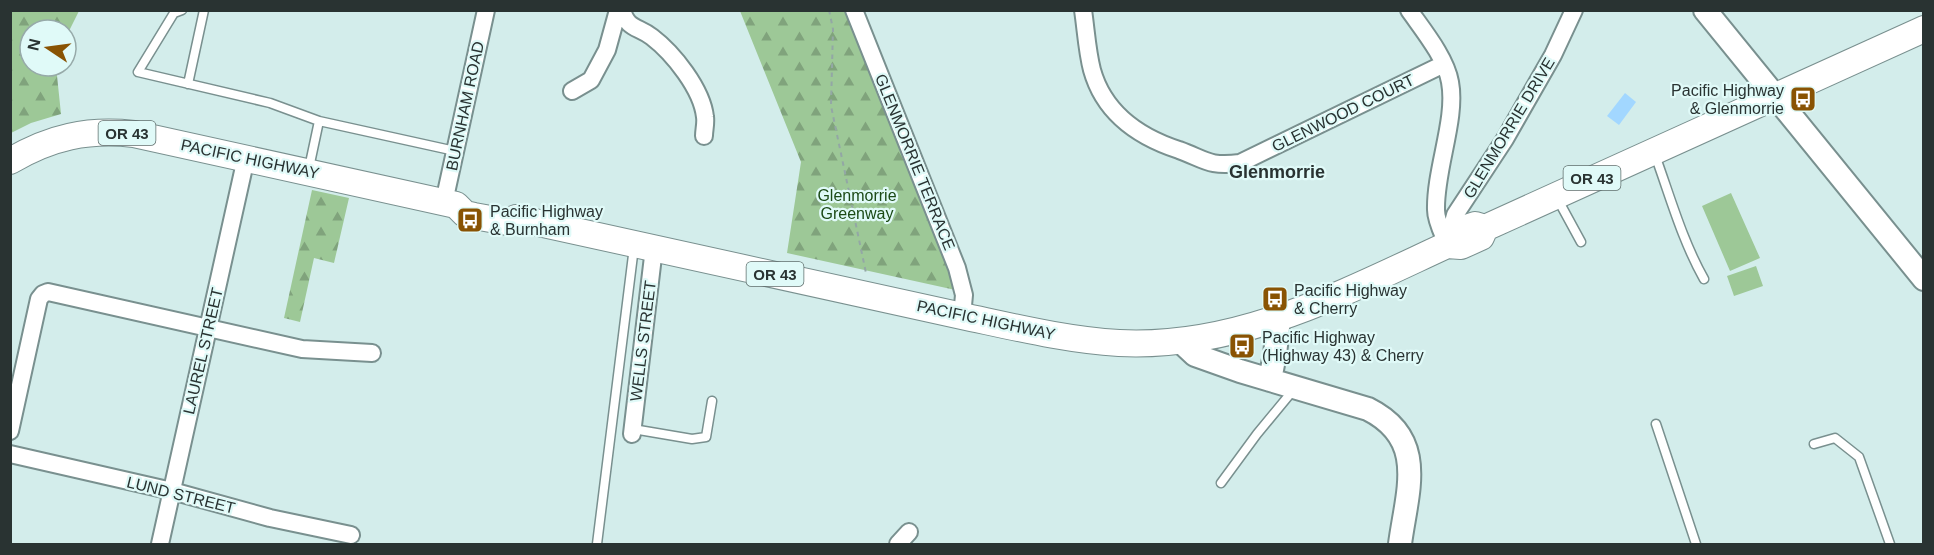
<svg xmlns="http://www.w3.org/2000/svg" width="1934" height="555" font-family="Arial,sans-serif">
	<style>
		.green { fill: #9dc897 }
		.forest { fill: url(#forest-firs) }
		.water { fill: #a2d7ff }
		.lines { fill: none; stroke-linecap: round; stroke-linejoin: round }
		.lane-casing { stroke: #79908f; stroke-width: 11 }
		.street-casing { stroke: #79908f; stroke-width: 20 }
		.secondary-casing { stroke: #79908f; stroke-width: 26 }
		.primary-casing { stroke: #79908f; stroke-width: 28 }
		.path { stroke: #93a7a5; stroke-width: 2; stroke-dasharray: 4.5 4.5; stroke-linecap: butt }
		.lane { stroke: #fff; stroke-width: 8 }
		.street { stroke: #fff; stroke-width: 16 }
		.secondary { stroke: #fff; stroke-width: 22 }
		.primary { stroke: #fff; stroke-width: 26 }
		.labels { text-anchor: middle; dominant-baseline: central; stroke-width: 4.5; stroke-linejoin: round; paint-order: stroke }
		.shield { fill: #e0faf8; stroke: #606f6d; stroke-width: 1.5 }
		.shield-label { font-size: 15px; font-weight: bold; fill: #293332 }
		.poi-label { font-size: 16px; fill: #293332; stroke: #e0faf8; text-anchor: start }
		.street-label { font-size: 16px; fill: #293332; stroke: #e0faf8 }
		.park-label { font-size: 16px; fill: #1b4a15; stroke: #e0faf8 }
		.neighbourhood-label { font-size: 18px; font-weight: bold; fill: #293332; stroke: #e0faf8 }
	</style>
	<defs>
		<pattern id="forest-firs" width="22" height="20" patternUnits="userSpaceOnUse" patternTransform="scale(1.5)"><rect width="22" height="20" fill="#9dc897"/><path d="M5 1l3.5 6h-7zM16 11l3.5 6h-7z" fill="#80a37c"/></pattern>
	</defs>
	<rect width="100%" height="100%" fill="#d3edeb"/>
	<!-- green -->
	<path class="green" d="M1731,193L1760,258L1730,271L1702,206Z
		M1756,266L1763,286L1734,296L1727,276Z"/>
	<!-- forest -->
	<path class="forest" d="M11,10L79,11L66,37V30H30V66H56L61,114L31,123L11,133Z
		M740,11H846L960,291L787,253L801,162Z
		M312,190L349,198L334,263L314,258L300,322L284,318Z"/>
	<!-- water -->
	<path class="water" d="M1625,93L1636,102L1619,125L1607,116Z"/>
	<g class="lines">
		<defs>
			<path id="lane" d="M182,10L174,13L138,72L270,103L319,121
				M188,84L204,10
				M1655,155C1670,196 1682,240 1704,279
				M309,168L319,121L455,151
				M1557,198L1581,242
				M1656,424L1696,544
				M633,429L692,439L706,437L712,401
				M1814,444L1835,438L1859,457L1890,544
				M1221,483L1257,434L1295,388
				M597,544L634,247"/>
			<path id="street" d="M622,10C628,30 638,26 652,37C673,53 702,89 705,117C706,123 704,130 704,136
				M854,10L957,268L964,295L962,316
				M1083,10C1086,30 1087,51 1092,70C1104,113 1139,137 1179,150C1206,160 1209,167 1240,163L1444,64
				M1409,10C1423,30 1446,58 1450,82C1457,119 1435,169 1436,210C1436,221 1443,234 1447,244
				M572,91L591,80L607,50L618,10
				M444,202L486,10
				M1447,245L1455,215L1505,139L1553,55L1574,10
				M10,431L39,299L43,294L48,292L302,349L372,353
				M632,434L654,248
				M10,454L172,491L270,518L351,535
				M160,544L246,158
				M898,544L909,532"/>
			<path id="secondary" d="M1705,10L1924,279
				M1180,341L1195,355L1240,371L1368,409C1428,439 1407,491 1400,544
				M1270,380L1275,354L1279,319"/>
			<path id="primary" d="M10,161C51,137 87,129 134,134L456,205L465,214L474,216L507,222L516,218L962,316C1014,327 1067,340 1119,343C1238,349 1343,293 1447,245L1461,246L1481,237L1485,228
				M1469,227L1475,225L1485,228L1924,29"/>
		</defs>
		<!-- lane casing -->
		<use href="#lane" class="lane-casing"/>
		<!-- street casing -->
		<use href="#street" class="street-casing"/>
		<!-- secondary casing -->
		<use href="#secondary" class="secondary-casing"/>
		<!-- primary casing -->
		<use href="#primary" class="primary-casing"/>
		<!-- path -->
		<path class="path" d="M829,10L833,29L831,106L866,273
			M10,13L12,10"/>
		<!-- lane -->
		<use href="#lane" class="lane"/>
		<!-- street -->
		<use href="#street" class="street"/>
		<!-- secondary -->
		<use href="#secondary" class="secondary"/>
		<!-- primary -->
		<use href="#primary" class="primary"/>
	</g>
	<!-- icons -->
	<defs>
		<symbol id="bus-square" viewBox="-11 -11 22 22"><rect x="-9" y="-9" width="18" height="18" rx="4" fill="#895303" stroke="#e0faf8"/><path d="M-5-6H5V4H4V6H2V4H-2V6H-4V4H-5ZM-3.5-4V0h7V-4ZM-3.5 1.2v1.5H-2V1.2ZM2 1.2v1.5H3.5V1.2Z" fill="#fff"/></symbol>
	</defs>
	<g fill-rule="evenodd">
		<use href="#bus-square" x="1788" y="84" width="30" height="30"/>
		<use href="#bus-square" x="455" y="205" width="30" height="30"/>
		<use href="#bus-square" x="1260" y="284" width="30" height="30"/>
		<use href="#bus-square" x="1227" y="331" width="30" height="30"/>
	</g>
	<g class="labels">
		<!-- shield labels -->
		<g class="shield">
			<rect x="98.5" y="121" width="57" height="24" rx="4.5"/>
			<rect x="1563.5" y="166" width="57" height="24" rx="4.5"/>
			<rect x="746.5" y="262" width="57" height="24" rx="4.5"/>
		</g>
		<g class="shield-label">
			<text x="127" y="133">OR 43</text>
			<text x="1592" y="178">OR 43</text>
			<text x="775" y="274">OR 43</text>
		</g>
		<!-- poi labels -->
		<g class="poi-label">
			<text x="1784" y="90" text-anchor="end">Pacific Highway<tspan x="1784" dy="18">&amp; Glenmorrie</tspan></text>
			<text x="490" y="211">Pacific Highway<tspan x="490" dy="18">&amp; Burnham</tspan></text>
			<text x="1294" y="290">Pacific Highway<tspan x="1294" dy="18">&amp; Cherry</tspan></text>
			<text x="1262" y="337">Pacific Highway<tspan x="1262" dy="18">(Highway 43) &amp; Cherry</tspan></text>
		</g>
		<!-- street labels -->
		<g class="street-label">
			<text transform="translate(465 106) rotate(-78)">BURNHAM ROAD</text>
			<text transform="translate(1343 113) rotate(-26)">GLENWOOD COURT</text>
			<text transform="translate(1509 128) rotate(-59)">GLENMORRIE DRIVE</text>
			<text transform="translate(250 159) rotate(12)">PACIFIC HIGHWAY</text>
			<text transform="translate(915 162) rotate(68)">GLENMORRIE TERRACE</text>
			<text transform="translate(986 320) rotate(12)">PACIFIC HIGHWAY</text>
			<text transform="translate(643 341) rotate(-83)">WELLS STREET</text>
			<text transform="translate(203 351) rotate(-77)">LAUREL STREET</text>
			<text transform="translate(181 495) rotate(14)">LUND STREET</text>
		</g>
		<!-- park labels -->
		<g class="park-label">
			<text x="857" y="195">Glenmorrie<tspan x="857" dy="18">Greenway</tspan></text>
		</g>
		<!-- neighbourhood labels -->
		<g class="neighbourhood-label">
			<text x="1277" y="172">Glenmorrie</text>
		</g>
	</g>
	<!-- border -->
	<rect width="1934" height="555" fill="none" stroke="#293332" stroke-width="24"/>
	<!-- north arrow -->
	<g transform="translate(48 48) rotate(283)"><circle r="28" fill="#e0faf8" stroke="#97aaa9" stroke-width="1.5"/>
	<path d="M0-4.5L10 22L0 15L-10 22Z" fill="#895303"/>
	<text y="-9" font-size="16" font-weight="bold" text-anchor="middle" fill="#293332">N</text>
	</g>
</svg>
